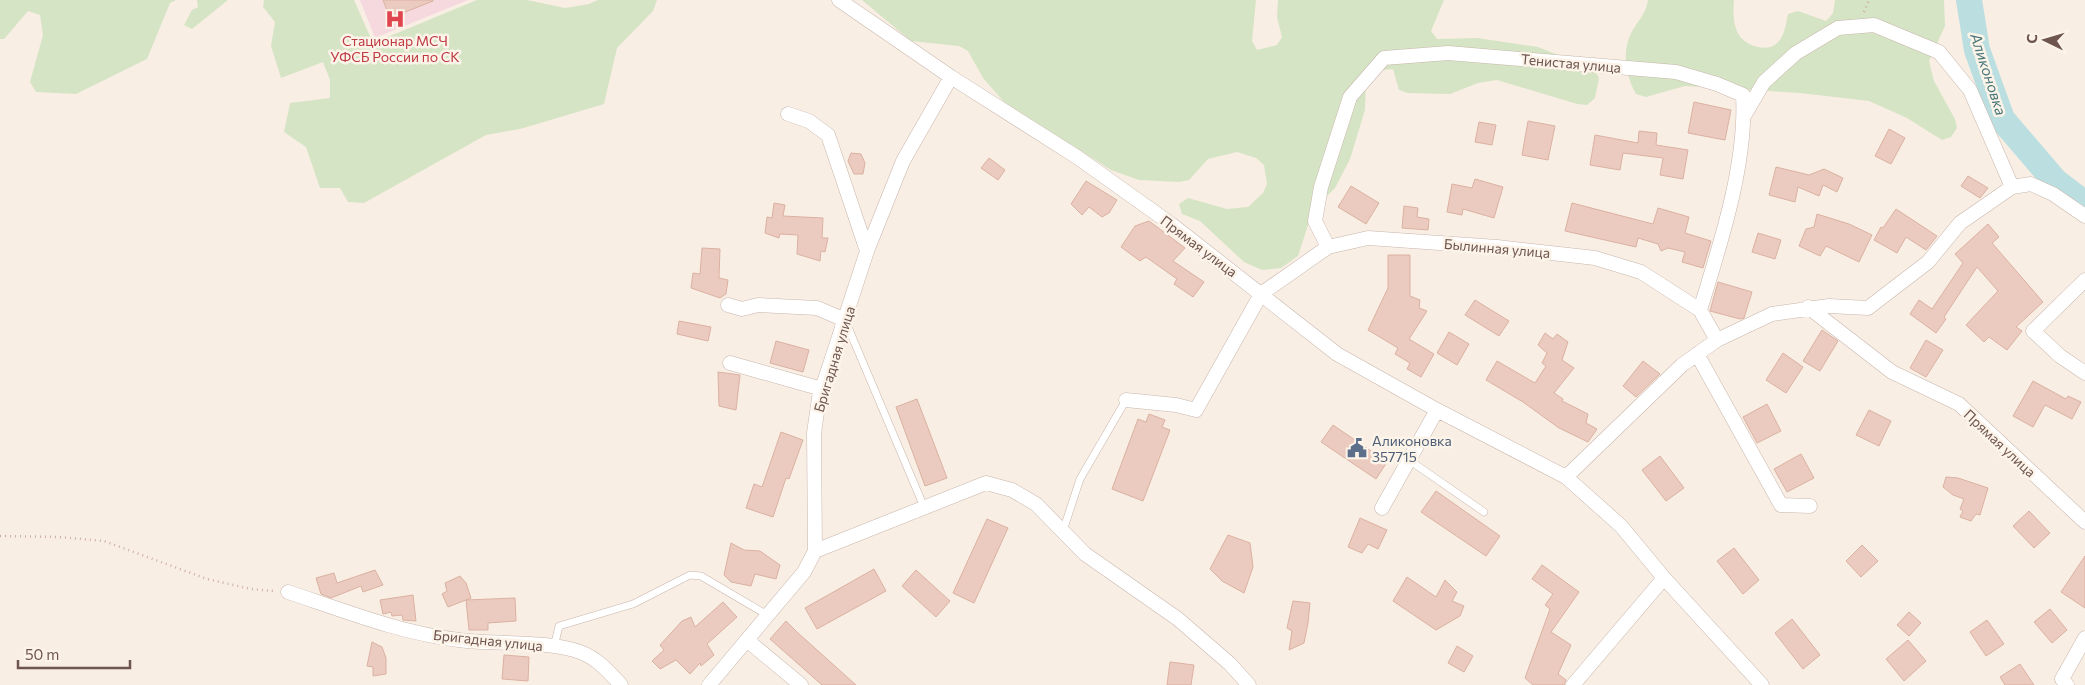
<svg xmlns="http://www.w3.org/2000/svg" width="2085" height="685" font-family="Commissioner,sans-serif">
	<style>
		.medical { fill: #f6d8df }
		.green { fill: #d5e4c4 }
		.lines { fill: none; stroke-linecap: round; stroke-linejoin: round }
		.river { stroke: #bbdfe0; stroke-width: 26 }
		.building { fill: #ebcbbf; stroke: #dbb1a1 }
		.lane-casing { stroke: #c8b6ac; stroke-width: 8 }
		.street-casing { stroke: #c8b6ac; stroke-width: 15 }
		.path { stroke: #cfafa3; stroke-width: 2.5; stroke-dasharray: 1 4; stroke-linecap: butt }
		.lane { stroke: #fff; stroke-width: 7 }
		.street { stroke: #fff; stroke-width: 14 }
		.labels { text-anchor: middle; dominant-baseline: central; stroke-width: 5; stroke-linejoin: round; paint-order: stroke }
		.health-label { font-size: 14px; fill: #be3a42; stroke: #fcf3e9 }
		.street-label { font-size: 14px; fill: #6e554d; stroke: #fcf3e9 }
		.service-label { font-size: 14px; fill: #4e5e75; stroke: #fcf3e9; text-anchor: start }
		.water-label { font-size: 15px; font-style: italic; fill: #477678; stroke: #fcf3e9 }
	</style>
	<rect width="100%" height="100%" fill="#f9eee4"/>
	<!-- medical -->
	<path class="medical" d="M360,0H468L375,38Z"/>
	<!-- green -->
	<path class="green" d="M0,0H176L170,3L147,59L76,94L36,92L30,82L43,35L40,15L28,11L4,39H0Z
		M197,0H228L192,29L184,25L192,10L198,7Z
		M264,0H354L373,43L477,0H527L565,8L589,4L598,0H657L653,11L617,48L604,104L520,129L486,135L364,203L348,202L340,188H320L306,147L284,132L290,103L330,98V80L323,62L281,78L271,46L275,22L263,7Z
		M862,0H1256L1252,41L1257,50L1277,45L1282,37L1277,17L1278,0H1444L1431,31L1437,39L1477,38L1538,47L1594,69L1599,78L1595,98L1587,105L1577,104L1497,80L1478,83L1450,94L1408,93L1399,90L1393,69L1383,70L1366,79L1365,110L1350,159L1335,188L1313,210L1298,256L1281,268L1262,270L1244,262L1200,221L1182,214L1179,204L1188,198L1227,209L1248,207L1263,193L1267,184L1264,165L1256,158L1237,152L1208,159L1189,180L1179,182L1139,180L1111,170L1004,102L983,78L968,51L959,46L911,41Z
		M1648,0H1734C1733,11 1733,25 1739,35C1746,46 1767,53 1777,43C1785,36 1786,23 1788,14L1798,11L1826,21L1833,13L1835,0H1944L1945,26L1929,61L1934,81L1955,119L1957,128L1951,137L1942,140L1907,118L1869,101L1800,93L1685,86L1646,97L1636,94C1627,78 1622,57 1629,38C1634,24 1646,16 1648,0Z"/>
	<g class="lines">
		<!-- river -->
		<path class="river" d="M1969,0L1977,50L2002,119L2055,181L2085,204"/>
	</g>
	<!-- building -->
	<path class="building" d="M383,0H433V1L390,18Z
		M1694,102L1731,110L1725,140L1688,133Z
		M1528,121L1555,126L1548,160L1522,155Z
		M1479,122L1496,125L1492,145L1475,142Z
		M1889,129L1905,138L1891,164L1875,156Z
		M1639,131L1657,133L1656,145L1688,150L1683,179L1660,175L1663,158L1623,153L1620,170L1590,165L1595,135L1638,143Z
		M851,153L861,154L865,163L863,174H854L848,161Z
		M989,158L1005,170L998,180L981,168Z
		M1776,167L1809,175L1824,169L1843,178L1837,192L1823,185L1819,196L1798,187L1795,202L1769,195Z
		M1968,176L1988,188L1980,198L1961,186Z
		M1475,179L1503,187L1494,218L1463,209L1462,215L1447,212L1452,184L1472,188Z
		M1086,181L1117,200L1109,213L1102,217L1089,207L1082,215L1071,204Z
		M1351,186L1379,203L1366,224L1338,207Z
		M774,203L785,205L783,216L823,218L822,238H828L825,252L821,251L820,261L797,254L798,235L780,234L779,238L765,233L767,217L772,218Z
		M1572,203L1653,224L1658,208L1689,217L1685,233L1711,241L1703,268L1682,262L1685,252L1668,248L1661,251L1658,244L1638,238L1636,247L1565,231Z
		M1404,206L1418,208L1417,217L1429,219L1428,230L1402,228Z
		M1896,209L1937,236L1926,250L1906,237L1897,253L1874,240L1881,227L1883,228Z
		M1817,214L1849,224L1872,235L1859,262L1826,246L1820,256L1799,246L1806,229L1814,227Z
		M1149,221L1185,248L1173,261L1204,282L1193,297L1174,284L1177,279L1146,257L1140,261L1121,247L1135,226Z
		M1988,224L1999,237L1992,243L2043,302L2016,327L2022,331L2007,350L1989,337L1984,342L1966,325L1998,291L1977,267L1944,317L1946,319L1936,333L1910,314L1919,300L1932,309L1963,263L1955,254Z
		M1758,233L1781,240L1775,259L1752,252Z
		M702,248L720,249L719,278L728,280L726,294L720,298L691,288L693,273L700,274Z
		M1388,255H1410V296L1420,300L1419,308L1427,311L1409,339L1434,354L1421,377L1407,369L1410,363L1395,354L1398,348L1368,330L1388,288Z
		M1718,282L1752,292L1744,318L1740,319L1710,311Z
		M1475,300L1509,321L1499,336L1465,315Z
		M679,321L711,327L708,341L677,334Z
		M1822,330L1838,341L1820,371L1803,361Z
		M1449,332L1469,344L1457,365L1437,353Z
		M1545,333L1553,339L1557,334L1568,342L1562,360L1574,368L1554,393L1563,399L1562,401L1588,414L1586,423L1597,429L1588,442L1559,428L1523,402L1486,380L1497,361L1535,383L1546,366L1542,363L1547,353L1538,345Z
		M1926,340L1943,350L1926,377L1910,368Z
		M776,341L809,350L803,372L770,363Z
		M1783,353L1803,367L1786,393L1766,380Z
		M1643,361L1660,374L1636,397L1623,386Z
		M718,372L740,375L736,410L719,406Z
		M2033,381L2066,399L2068,396L2081,402L2072,419L2045,405L2033,427L2013,416Z
		M917,399L947,478L925,486L896,407Z
		M1767,404L1781,431L1757,443L1743,417Z
		M1869,410L1891,421L1879,446L1856,435Z
		M1149,414L1165,420L1162,427L1170,430L1143,501L1112,489L1138,419L1146,422Z
		M1333,425L1387,462L1376,479L1321,442Z
		M781,432L803,440L789,479L786,478L773,517L746,508L754,484L762,487Z
		M1801,454L1814,478L1787,492L1774,469Z
		M1660,456L1684,488L1666,501L1642,470Z
		M1946,477L1958,478L1988,488L1980,515L1976,514L1971,521L1960,517L1963,511L1960,509L1964,499L1953,495L1943,487Z
		M1436,491L1500,536L1486,556L1421,512Z
		M2029,511L2050,533L2034,548L2013,526Z
		M1360,518L1387,530L1378,549L1368,544L1362,553L1348,547Z
		M987,519L1008,528L974,603L953,593Z
		M1228,535L1250,543L1253,567L1244,593L1222,581L1210,569Z
		M731,543L744,550L760,551L780,565L776,579L755,574L751,586L731,582L724,575Z
		M1862,545L1878,561L1861,577L1846,561Z
		M1734,548L1759,580L1743,594L1717,561Z
		M2085,556V608L2061,592Z
		M1542,565L1579,592L1551,632L1571,645L1558,674L1566,680L1564,685H1533L1525,678L1550,609L1545,605L1553,594L1532,579Z
		M874,569L886,591L817,629L805,608Z
		M375,570L383,585L363,592L361,586L331,598L321,594L316,578L334,573L337,583Z
		M916,570L950,601L936,617L902,586Z
		M460,576L466,583L471,598L448,607L442,594L447,591L445,583Z
		M1407,577L1436,597L1445,580L1457,592L1452,601L1464,606L1460,616L1436,630L1393,601Z
		M413,595L416,621L403,620L402,615L392,616L391,612L383,614L380,600Z
		M515,598L516,621L488,623V630H469L466,600Z
		M1293,601L1310,603L1308,623L1304,643L1289,650L1292,631L1287,628Z
		M723,602L737,617L707,644L714,655L701,666L700,663L690,674L676,660L660,669L652,661L664,650L660,645L682,621L691,617L695,627Z
		M2050,609L2067,630L2052,643L2034,622Z
		M1909,612L1921,623L1909,636L1897,625Z
		M1792,619L1820,655L1803,669L1775,633Z
		M1987,620L2004,644L1986,656L1970,632Z
		M786,621L797,632L856,685H822L770,639Z
		M1908,640L1926,661L1904,681L1886,659Z
		M372,642L382,647L386,658V674L373,676V667L367,666Z
		M1457,646L1473,656L1464,672L1448,663Z
		M504,655L529,657L528,681L502,679Z
		M1170,662L1194,665L1191,685H1167Z
		M2020,664L2034,685H2005L2000,677Z"/>
	<g class="lines">
		<defs>
			<path id="lane" d="M845,320L924,507
				M1409,460L1484,512
				M1063,531L1080,479L1126,400
				M554,647L559,626L633,604L690,575L701,576L769,616"/>
			<path id="street" d="M839,0L951,77L1077,157L1171,224L1337,354L1437,410L1566,477L1621,526L1664,578L1762,685
				M788,114L809,121L828,135L867,251
				M1744,116L1764,82L1796,53L1838,28L1874,25L1939,52L1970,90L2012,187
				M1328,247L1315,221L1321,187L1350,97L1384,58L1448,53L1676,72L1717,84L1743,95C1747,164 1720,245 1700,310
				M2085,280L2033,331L2060,356L2085,373
				M728,305L742,309L758,305L817,308L845,320
				M1808,307L1892,372L1959,404L2085,522
				M1697,354L1781,505L1810,506
				M730,363L822,389
				M1126,400L1176,405L1196,410L1261,294L1328,247L1368,238L1497,247L1595,258L1641,272L1700,310L1717,340
				M1566,477L1682,365L1717,340L1772,314L1829,306L1868,308L1928,262L1960,223L2012,187L2031,184L2053,194L2085,216
				M1382,508L1437,410
				M815,551L986,483L1012,490L1036,504L1085,554L1178,619L1230,664L1249,685
				M288,592C345,611 400,633 459,640C496,645 547,640 580,652C597,658 609,672 621,685
				M748,641L801,685
				M709,685L804,572L815,551L814,433L819,398L867,251L903,161L951,77
				M1573,685L1664,578
				M2067,685L2062,679L2085,638"/>
		</defs>
		<!-- lane casing -->
		<use href="#lane" class="lane-casing"/>
		<!-- street casing -->
		<use href="#street" class="street-casing"/>
		<!-- path -->
		<path class="path" d="M1864,12L1869,0
			M0,536L59,537L104,541L207,579L251,589L274,591"/>
		<!-- lane -->
		<use href="#lane" class="lane"/>
		<!-- street -->
		<use href="#street" class="street"/>
	</g>
	<!-- icons -->
	<defs>
		<symbol id="hospital-bare" viewBox="-9 -9 18 18"><path d="M-5-5h3v3.5h4V-5h3V5h-3V1.5h-4V5h-3Z" fill="#e0444e" stroke="#fcf3e9" stroke-width="2.5" paint-order="stroke"/></symbol>
		<symbol id="civic-bare" viewBox="-9 -9 18 18"><path d="M-.6-6.5H3V-4.5H.6V-3L4-1V1h2V6H-6V1h2V-1L-.6-3ZM-1.2 2.5V6h2.4V2.5Z" fill="#5c6f8a" stroke="#fcf3e9" stroke-width="2.5" paint-order="stroke"/></symbol>
	</defs>
	<g fill-rule="evenodd">
		<use href="#hospital-bare" x="381" y="5" width="28" height="28"/>
		<use href="#civic-bare" x="1343" y="434" width="28" height="28"/>
	</g>
	<g class="labels">
		<!-- health labels -->
		<g class="health-label">
			<text x="395" y="40">Стационар МСЧ<tspan x="395" dy="16">УФСБ России по СК</tspan></text>
		</g>
		<!-- street labels -->
		<g class="street-label">
			<text transform="translate(1571 63) rotate(5)">Тенистая улица</text>
			<text transform="translate(1199 246) rotate(37)">Прямая улица</text>
			<text transform="translate(1497 248) rotate(5)">Былинная улица</text>
			<text transform="translate(834 359) rotate(-73)">Бригадная улица</text>
			<text transform="translate(2000 443) rotate(43)">Прямая улица</text>
			<text transform="translate(488 640) rotate(6)">Бригадная улица</text>
		</g>
		<!-- service labels -->
		<g class="service-label">
			<text x="1372" y="440">Аликоновка<tspan x="1372" dy="16">357715</tspan></text>
		</g>
		<!-- water labels -->
		<g class="water-label">
			<text transform="translate(1989 74) rotate(72)">Аликоновка</text>
		</g>
	</g>
	<!-- north arrow -->
	<g transform="translate(2045 40) rotate(275)" stroke="#fcf3e9" stroke-width="4" paint-order="stroke">
	<path d="M0-4L9 19L0 12L-9 19Z" fill="#6e554d"/>
	<text y="-8" font-size="14" font-weight="bold" text-anchor="middle" fill="#6e554d">С</text>
	</g>
	<!-- scale -->
	<path d="M18 660v8h112v-8" fill="none" stroke="#6e554d" stroke-width="2.5"/>
	<text x="25" y="660" font-size="15" fill="#6e554d" stroke="#fcf3e9" stroke-width="4" paint-order="stroke">50 m</text>
</svg>
